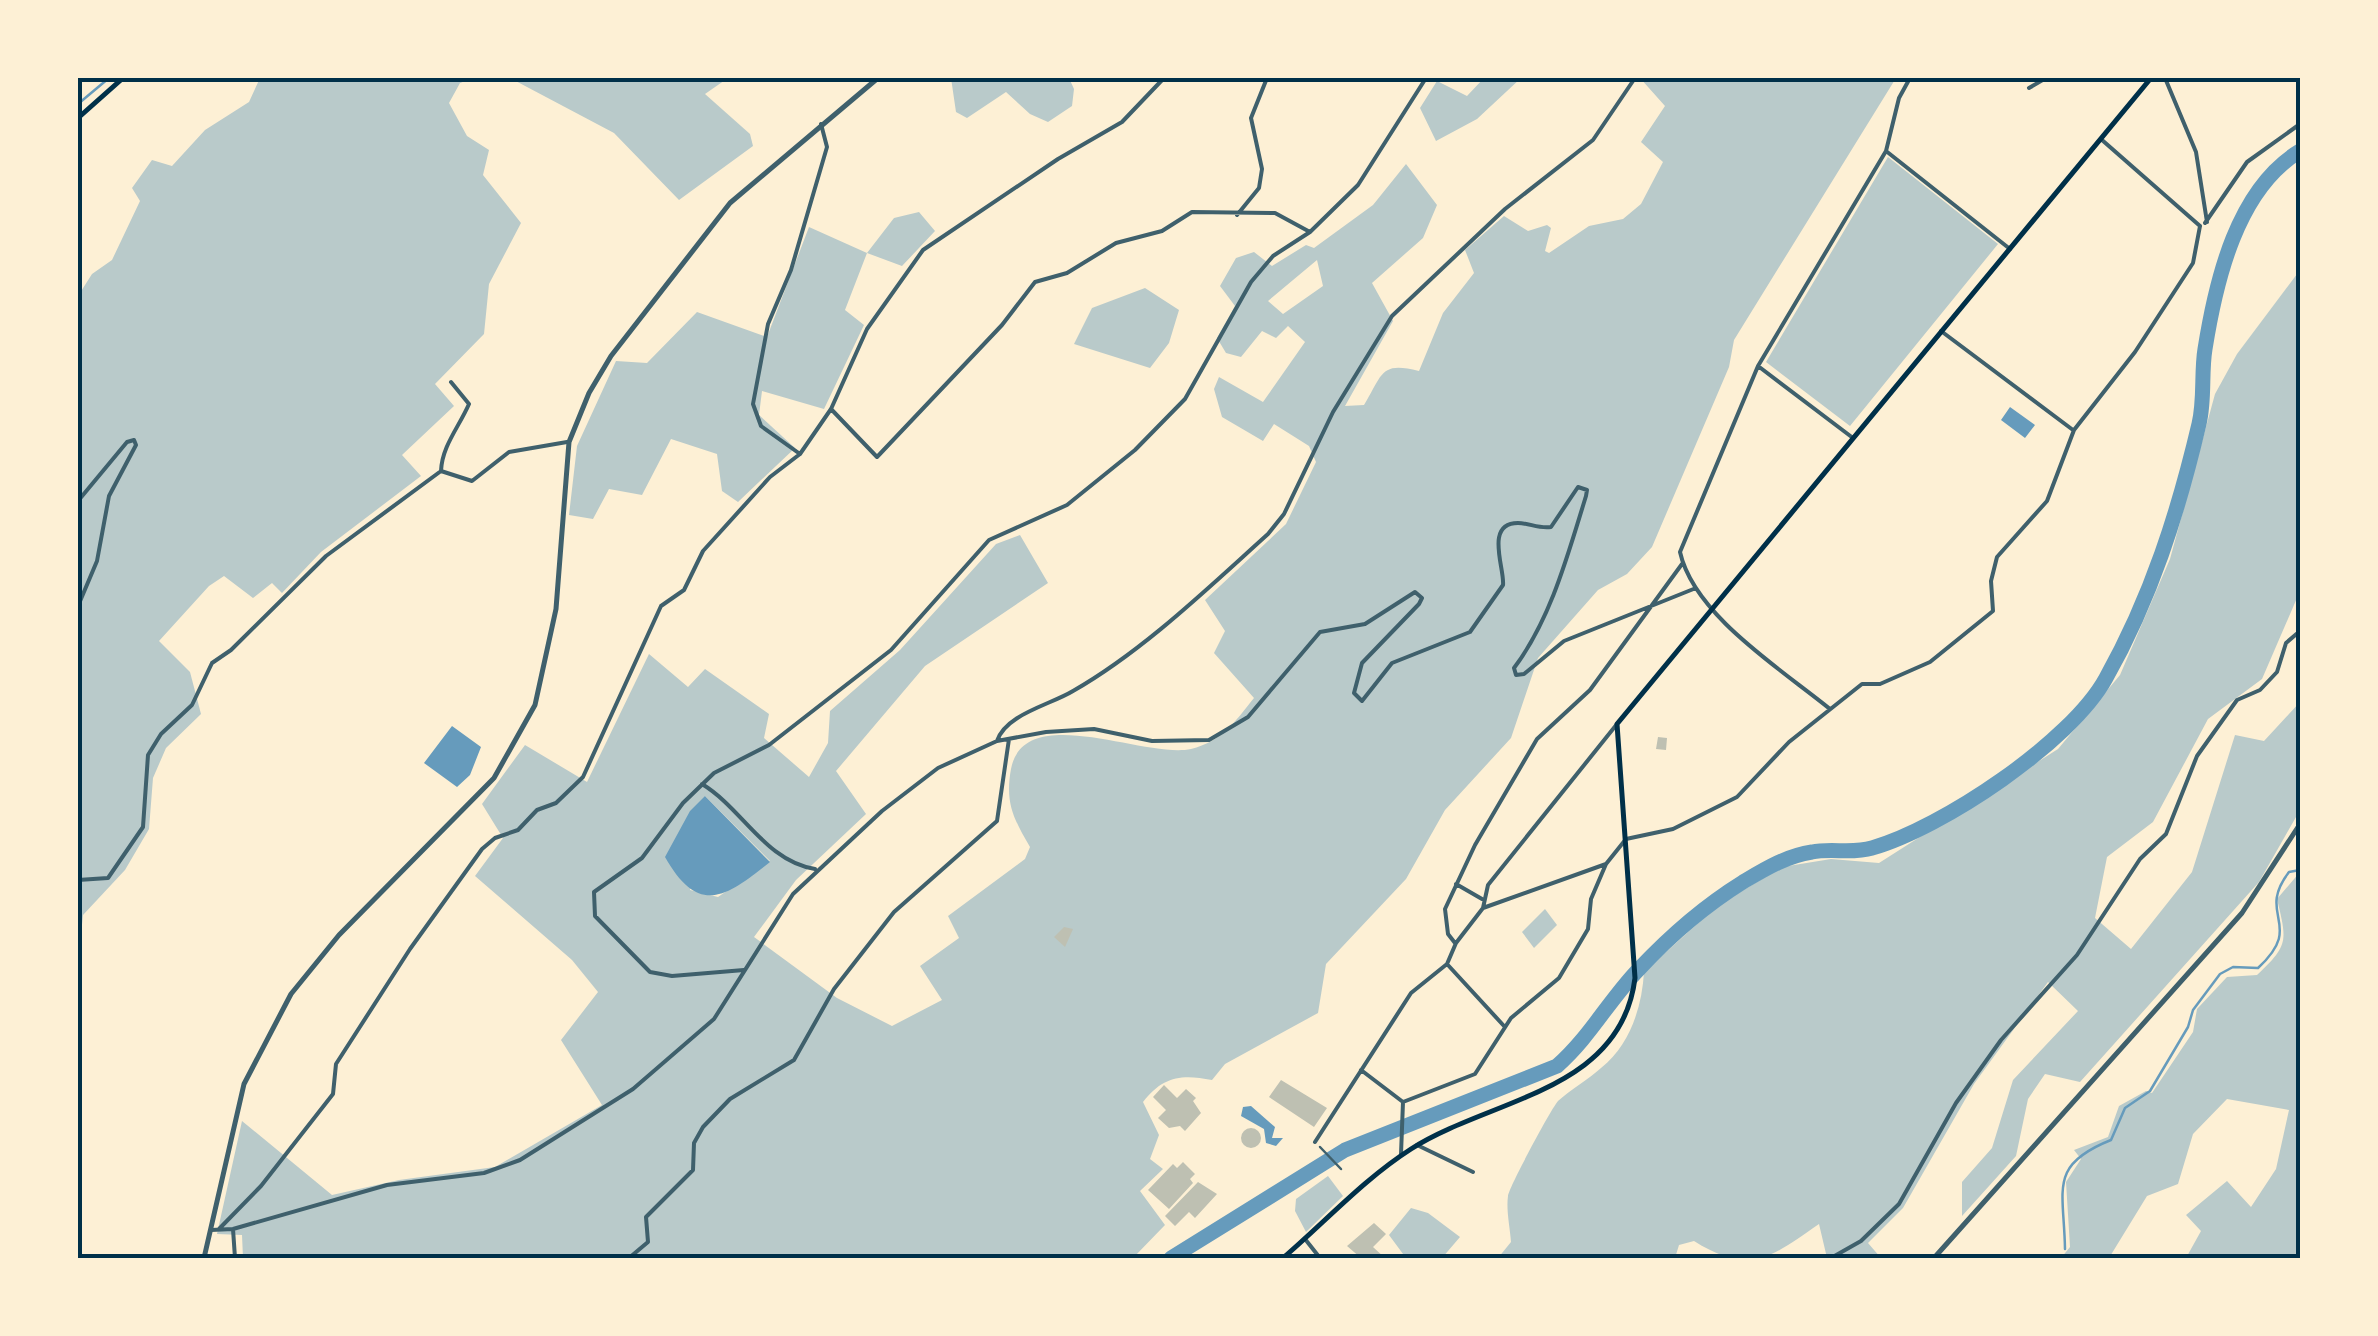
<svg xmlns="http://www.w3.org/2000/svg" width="2378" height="1336" font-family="Spectral,serif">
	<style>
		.green { fill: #b9caca; fill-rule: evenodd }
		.water { fill: #669bbc }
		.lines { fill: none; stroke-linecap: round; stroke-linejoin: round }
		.stream { stroke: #669bbc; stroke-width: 2.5 }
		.river { stroke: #669bbc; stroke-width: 15 }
		.building { fill: #bec0b2 }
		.pedestrian { stroke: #3f606c; stroke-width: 2.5 }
		.minor { stroke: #3f606c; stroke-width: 4 }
		.tertiary { stroke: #3f606c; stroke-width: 5 }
		.secondary { stroke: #003049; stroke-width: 5 }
		.neatline { fill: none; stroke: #003049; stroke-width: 4 }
	</style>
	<rect width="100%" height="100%" fill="#fdf0d5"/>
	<!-- green -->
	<path class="green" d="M260,78H473L460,83L449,103L467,136L489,150L483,175L521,223L489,284L484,334L435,384L454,406L402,455L421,476L321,552L282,593L272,583L253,598L224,576L209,586L159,641L190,672L201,714L166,748L153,778L149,829L125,870L83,915L78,964V296L92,274L112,260L140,201L132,188L152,160L172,166L205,130L249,102Z
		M510,78H728L705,94L750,134L753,146L679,200L614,133Z
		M951,78H1069L1074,89L1072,106L1048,122L1030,114L1006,92L967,118L956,112Z
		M1484,78H1521L1477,119L1436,141L1420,108L1437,81L1467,96Z
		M1640,78H1896L1734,340L1729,367L1652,547L1627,574L1598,590L1538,658L1511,738L1445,810L1406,879L1326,964L1318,1013L1225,1064L1212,1080C1182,1074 1163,1076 1143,1102L1159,1135L1150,1159L1163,1169L1140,1191L1165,1225L1133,1258H243L242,1235L217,1234L242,1121L332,1195L399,1180L495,1167L602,1105L561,1040L598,992L572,960L475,876L503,838L482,804L525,745L587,782L649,654L688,687L705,669L769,714L764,738L809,777L828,743L830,711L900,650L996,544L1020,535L1048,583L925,666L836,771L866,814L796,880L754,937L837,998L892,1026L942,1000L920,966L959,938L948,916L1025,859L1030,847C1013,818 1005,802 1011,769C1024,700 1145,759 1191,749C1222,741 1234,723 1254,698L1214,653L1225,631L1205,600L1286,524L1316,462L1309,446L1274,424L1263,441L1222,417L1214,389L1219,377L1263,402L1305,342L1288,326L1276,338L1262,331L1241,357L1226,353L1217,338L1235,306L1220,286L1236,258L1254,252L1272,266L1306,245L1314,248L1373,205L1406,164L1437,205L1423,238L1372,283L1393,321L1345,406L1364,405C1383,374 1380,361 1419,371L1443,313L1474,273L1465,250L1504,216L1528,231L1547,225L1551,228L1545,251L1549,253L1589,226L1623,219L1641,204L1663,162L1641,142L1665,106ZM1317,260L1323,286L1283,314L1268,301ZM705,796L770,861L718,897L690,890Z
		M1888,157L1998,244L1850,426L1766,362Z
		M919,212L935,231L902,266L867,253L845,310L864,325L824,409L762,391L759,415L795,448L738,502L722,491L717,454L671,439L642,495L609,489L593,519L569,515L577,446L616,361L647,363L697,312L767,337L809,227L867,253L894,218Z
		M2300,270V591L2262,679L2208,719L2153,822L2107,857L2095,918L2131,949L2192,872L2235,735L2264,741L2300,702V810L2259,882L2080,1082L2045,1074L2028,1099L2016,1156L1962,1216V1182L1992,1148L2013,1080L2078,1011L2048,982L1974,1084L1903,1208L1868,1243L1881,1258H1827L1819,1224C1770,1258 1750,1276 1694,1241L1679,1245L1675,1258H1498L1511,1242C1510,1228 1506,1210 1508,1196C1509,1187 1551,1109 1558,1101C1571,1089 1588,1080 1601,1068C1630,1045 1642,1007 1644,972L1717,906L1782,867L1831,859L1879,863L2058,749L2120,675L2170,559L2215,394L2237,354Z
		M1145,288L1179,310L1169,343L1150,368L1074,344L1092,308Z
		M2300,872V1258H2186L2201,1231L2186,1215L2227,1181L2251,1207L2276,1169L2289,1110L2227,1099L2193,1134L2178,1184L2147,1196L2109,1258H2061L2070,1247L2066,1182L2081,1159L2074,1150L2108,1137L2119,1106L2146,1091L2152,1093L2193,1032L2197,1009L2227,977L2257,975C2289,945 2287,941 2277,899Z
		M1545,909L1557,925L1534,948L1522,932Z
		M1328,1176L1343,1196L1306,1232L1295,1211L1296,1199Z
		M1411,1208L1428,1213L1460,1237L1442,1258H1406L1389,1235Z"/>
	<!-- water -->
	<path class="water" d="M2010,407L2035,425L2025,438L2001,420Z
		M452,726L481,747L470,775L457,787L424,763Z
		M705,796L770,862C726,897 699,917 665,857L690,811Z
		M1251,1106L1275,1127L1272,1138H1283L1276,1146L1266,1143L1264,1129L1241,1116L1243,1107Z"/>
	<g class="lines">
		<!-- stream -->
		<path class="stream" d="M78,104L109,78
			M2065,1249C2064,1189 2048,1165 2111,1140L2125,1108L2150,1091L2188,1027L2193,1010L2220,974L2233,967L2258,968C2306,924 2255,916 2289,872L2300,870"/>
		<!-- river -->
		<path class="river" d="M1171,1258L1345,1150L1557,1066C1590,1037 1609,1000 1639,969C1669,937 1706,905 1743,882C1765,869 1786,856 1812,852C1831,848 1853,854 1872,848C1942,828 2071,742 2106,678C2151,598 2178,513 2199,424C2205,399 2201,373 2205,349C2216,280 2237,189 2300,151"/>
	</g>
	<!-- building -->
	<path class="building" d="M1658,737L1667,738L1666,750L1656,749Z
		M1064,927L1073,929L1065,947L1054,937Z
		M1281,1080L1327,1108L1314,1127L1269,1097Z
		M1164,1085L1177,1098L1186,1089L1196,1098L1193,1101L1201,1113L1185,1131L1180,1126L1169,1128L1158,1118L1166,1110L1153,1097Z
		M1241 1138a10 10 0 1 1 20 0a10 10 0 1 1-20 0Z
		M1183,1162L1195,1174L1190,1179L1193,1183L1169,1209L1148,1190L1173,1164L1177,1168Z
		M1198,1182L1217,1194L1195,1218L1189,1212L1175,1226L1165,1216Z
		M1374,1223L1386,1234L1373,1247L1385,1258H1361L1347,1246Z"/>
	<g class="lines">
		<!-- pedestrian -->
		<path class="pedestrian" d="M1320,1147L1341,1169"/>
		<!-- minor -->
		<path class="minor" d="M2165,78L2196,152L2207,222
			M2029,88L2046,78
			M2102,140L2200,226
			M1886,151L2010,249
			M1237,215L1259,188L1262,169L1251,118L1267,78
			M2205,223L2247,162L2300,124
			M1941,331L2073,430
			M1758,366L1853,438
			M831,409L877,457L1002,325L1035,282L1067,273L1116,243L1162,231L1192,212L1275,213L1310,232
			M800,454L761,426L753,404L768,324L791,270L827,147L821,124
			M441,471L472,481L509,452L567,442
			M441,471C442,446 459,427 469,404L451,382
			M78,501L127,442L134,440L136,445L109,496L97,561L78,606
			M1830,709C1781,669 1694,615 1680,552L1758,366L1886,151L1899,98L1910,78
			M997,741C1006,714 1050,705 1073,691C1143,651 1208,588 1268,534L1284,514L1333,412L1392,316L1505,209L1593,140L1635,78
			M702,784C743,809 765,861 815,869
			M78,880L108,878L143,827L148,755L161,734L192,705L212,663L231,650L326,556L441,471
			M1456,884L1482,899
			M1483,908L1606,864
			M1455,943L1448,934L1445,909L1475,845L1537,739L1590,690L1682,564
			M1447,964L1504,1026
			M744,970L672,976L650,972L595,916L594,892L642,858L683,803L714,773L769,745L891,650L989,540L1067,505L1135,450L1185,399L1251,282L1273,256L1310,232L1358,185L1426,78
			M1361,1070L1403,1102L1401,1154
			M1403,1102L1475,1074L1511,1018L1559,978L1588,929L1591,899L1606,864L1626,839L1673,829L1737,797L1789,742L1862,684H1880L1930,662L1993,611L1991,581L1997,557L2047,501L2074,430L2135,352L2193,263L2200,226
			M1315,1142L1411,993L1447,964L1456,943L1483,908L1488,885L1617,724
			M1417,1145L1473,1172
			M219,1229L261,1186L333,1094L336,1064L410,949L482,849L495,838L518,830L537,810L556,803L583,777L661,606L684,590L703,551L770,477L800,454L831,409L867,329L923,250L1058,159L1122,122L1164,78
			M233,1229L235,1258
			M211,1230L233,1229L387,1185L484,1173L520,1160L633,1089L714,1019L793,894L882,811L938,768L997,741L1046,732L1094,729L1152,741L1209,740L1248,717L1320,632L1365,624L1415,592L1422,598L1419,604L1362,663L1354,693L1362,701L1392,663L1470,632L1503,585C1505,569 1484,523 1518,523C1529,523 1539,529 1551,527L1578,487L1587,490L1586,496C1568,554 1551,619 1514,668L1516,675L1524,674L1564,641L1696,588
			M1305,1239L1320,1258
			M629,1258L648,1242L646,1217L693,1170L694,1143L703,1127L730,1099L794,1060L834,989L894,912L997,821L1009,739
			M1831,1258L1861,1241L1899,1204L1956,1103L2001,1040L2077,955L2140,859L2166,834L2197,756L2237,700L2260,690L2277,672L2286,643L2300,631"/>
		<!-- tertiary -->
		<path class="tertiary" d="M204,1258L244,1084L291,994L339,935L494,778L535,705L556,609L569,442L589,393L611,356L730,203L878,78
			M1934,1258L2242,913L2300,824"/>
		<!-- secondary -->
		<path class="secondary" d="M78,118L123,78
			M1283,1258C1325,1222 1364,1179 1411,1149C1491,1098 1621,1092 1635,978L1617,724L2151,78"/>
	</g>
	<!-- border -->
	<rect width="2378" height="1336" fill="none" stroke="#fdf0d5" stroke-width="160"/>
	<rect x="80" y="80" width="2218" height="1176" class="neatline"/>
</svg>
